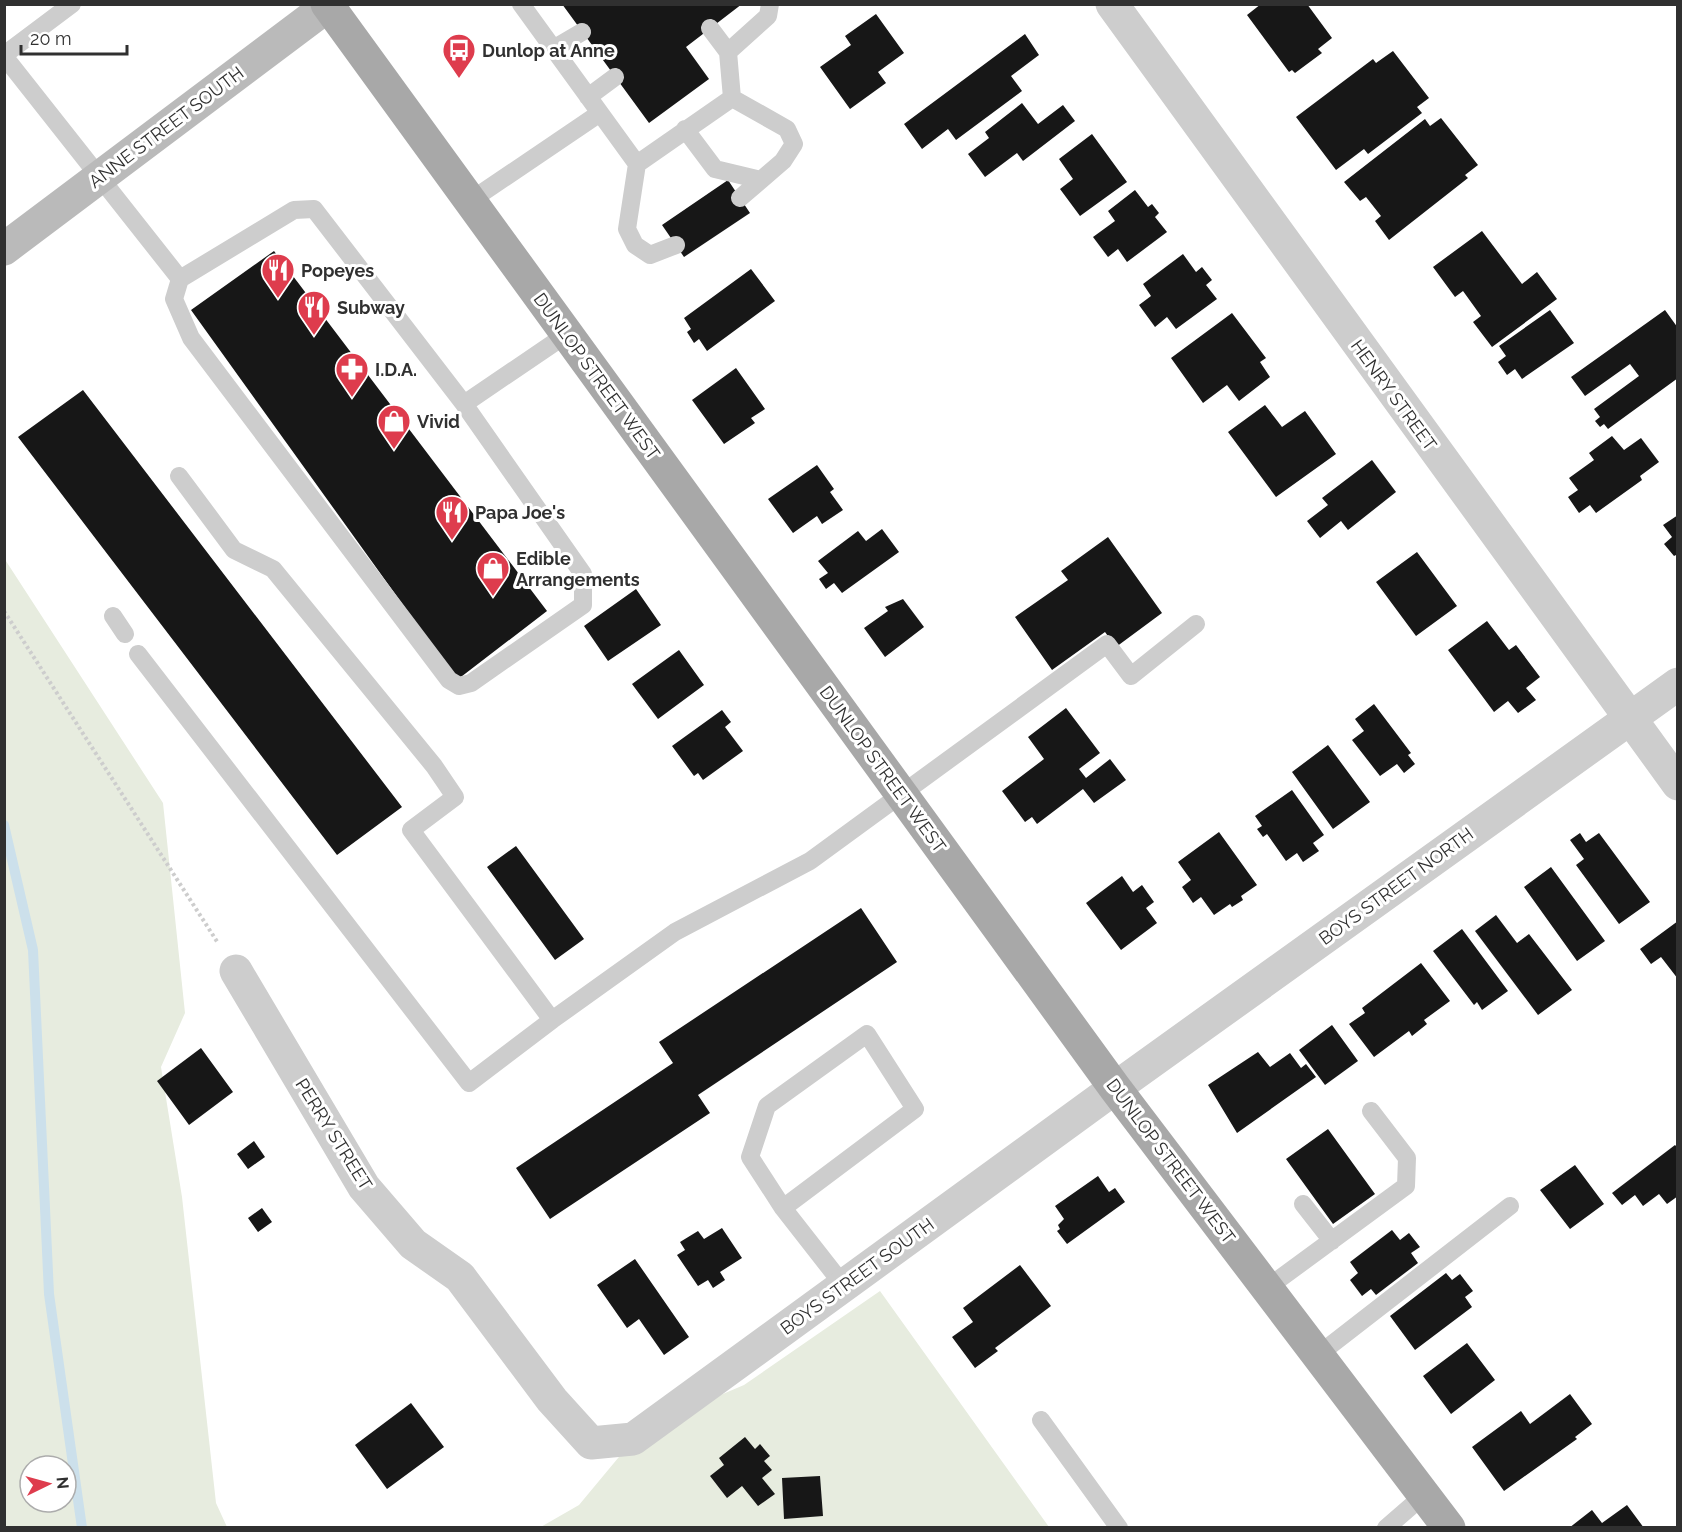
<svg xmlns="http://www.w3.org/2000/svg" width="1682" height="1532" font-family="Raleway,sans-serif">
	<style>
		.green { fill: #e7ecdf; fill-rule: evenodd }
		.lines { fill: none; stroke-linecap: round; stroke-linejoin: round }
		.stream { stroke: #cce0eb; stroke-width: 10 }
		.building { fill: #171717 }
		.path { stroke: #cdcdcd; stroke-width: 4; stroke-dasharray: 3 3; stroke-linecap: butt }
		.lane { stroke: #cdcdcd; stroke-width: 18 }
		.street { stroke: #cdcdcd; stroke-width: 33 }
		.secondary { stroke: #bababa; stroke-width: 33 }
		.primary { stroke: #a8a8a8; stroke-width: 33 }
		.labels { text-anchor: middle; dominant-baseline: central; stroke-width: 6; stroke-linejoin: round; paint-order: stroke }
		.poi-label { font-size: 18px; font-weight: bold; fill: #303030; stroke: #fff; text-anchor: start }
		.street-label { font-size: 18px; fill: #303030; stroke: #fff }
	</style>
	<rect width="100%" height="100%" fill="#fff"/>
	<!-- green -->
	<path class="green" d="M4,558L163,803L185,1013L161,1067L182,1197L216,1503L227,1527H5ZM30,1466H66V1502H30Z
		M880,1291L1049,1527L539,1528L579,1505L643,1428L744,1385Z"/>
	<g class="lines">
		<!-- stream -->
		<path class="stream" d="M4,825L33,950L49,1294L82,1528"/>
	</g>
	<!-- building -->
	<path class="building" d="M562,4H742L686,47L709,79L649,123Z
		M1261,4H1307L1332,38L1318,49L1322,53L1295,73L1292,70L1289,72L1247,15Z
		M876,14L904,53L878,72L886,83L850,109L820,67L851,45L845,36Z
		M1025,34L1039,55L1011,76L1022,91L956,140L948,129L922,149L904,124Z
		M1393,51L1429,98L1417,107L1422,113L1368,154L1364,149L1336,170L1296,117L1373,59L1376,63Z
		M1022,103L1038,124L1063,105L1075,121L1023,161L1017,153L985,177L968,154L989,138L985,132Z
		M1441,118L1478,165L1465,175L1468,178L1389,240L1375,221L1381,216L1366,197L1360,201L1344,182L1425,119L1430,126Z
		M1092,134L1127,182L1080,216L1060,189L1073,179L1059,159Z
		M728,180L750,213L684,257L662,225Z
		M1135,190L1148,207L1152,204L1159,213L1155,217L1167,232L1127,262L1118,249L1108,257L1093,237L1115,221L1108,211Z
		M1482,231L1522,284L1537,272L1557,299L1492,347L1473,322L1481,316L1463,291L1455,297L1433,267Z
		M274,251L547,611L457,680L191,310Z
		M1183,254L1196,272L1202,267L1212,280L1206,285L1217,299L1176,329L1167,317L1155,327L1139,305L1151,296L1143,284Z
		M751,269L775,301L707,351L699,339L694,343L687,332L691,329L684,318Z
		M1550,310L1574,343L1522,379L1515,369L1507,375L1498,362L1506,356L1499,346Z
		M1665,310L1678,328V378L1608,429L1604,424L1600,427L1595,421L1600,417L1594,409L1639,376L1630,364L1585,396L1571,377Z
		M1232,313L1266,358L1260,362L1270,377L1239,401L1227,385L1203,403L1171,358Z
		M736,368L765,409L751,418L755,423L724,444L692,400Z
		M83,390L402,807L337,855L18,437Z
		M1265,405L1282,427L1305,411L1336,454L1276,497L1228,432Z
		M1612,436L1624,450L1641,438L1659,462L1640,476L1642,480L1596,513L1590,505L1579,513L1568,497L1578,490L1569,478L1594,460L1589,453Z
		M1372,460L1396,492L1348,530L1341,521L1320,538L1307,521L1328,505L1322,498Z
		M817,465L834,489L830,492L843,510L822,524L817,516L793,533L768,499Z
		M1678,515V554L1674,556L1664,544L1672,537L1663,525Z
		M882,529L899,552L842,593L834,583L826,589L819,579L828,573L818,561L858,531L866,541Z
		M1108,537L1162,613L1116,647L1105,632L1052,670L1015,617L1068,580L1061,571Z
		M1417,552L1457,606L1416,636L1376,582Z
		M636,589L661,625L608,661L584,626Z
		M903,599L924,627L885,657L864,628L888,611L885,607Z
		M1487,621L1509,650L1516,645L1540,677L1526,688L1536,700L1518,713L1508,701L1494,712L1448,650Z
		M679,650L704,685L658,719L632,684Z
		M1374,704L1411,753L1408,755L1415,764L1404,773L1397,764L1380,776L1352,740L1364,731L1355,719Z
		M1066,708L1100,753L1079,769L1086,778L1110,759L1126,780L1094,803L1083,789L1037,824L1032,817L1025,822L1002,791L1044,759L1028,737Z
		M722,710L731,722L725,727L743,751L703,780L698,773L694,776L672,746Z
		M1328,745L1370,802L1333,829L1292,772Z
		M1292,790L1324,835L1313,843L1319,851L1303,862L1297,853L1286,861L1267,834L1263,837L1257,829L1262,826L1255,816Z
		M1219,832L1257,885L1241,896L1243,900L1232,907L1230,904L1214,915L1201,897L1193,903L1182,887L1191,880L1178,862Z
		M1580,833L1586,842L1599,833L1650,902L1619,924L1576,865L1584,859L1570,840Z
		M516,846L584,939L555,960L487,867Z
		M1551,867L1605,941L1577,961L1524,887Z
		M1122,876L1133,892L1142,885L1154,902L1146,908L1157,923L1121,950L1086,903Z
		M861,908L897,962L698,1095L710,1113L550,1219L516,1168L673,1063L659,1042Z
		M1496,915L1517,943L1529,934L1572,990L1538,1015L1475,931Z
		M1678,921V979L1661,957L1651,964L1640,949Z
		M1462,929L1508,991L1482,1010L1477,1002L1474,1005L1433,951Z
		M1421,963L1450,1001L1424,1020L1427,1024L1412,1036L1409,1031L1374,1057L1349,1024L1365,1013L1362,1008Z
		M1332,1025L1358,1061L1325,1085L1299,1050Z
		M201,1048L233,1092L189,1125L157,1081Z
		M1258,1052L1270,1067L1290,1053L1301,1068L1306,1064L1316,1077L1237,1133L1208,1085Z
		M1328,1129L1375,1194L1333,1224L1286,1159Z
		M254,1141L265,1157L248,1169L237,1154Z
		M1675,1145L1678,1148V1196L1667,1204L1659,1194L1643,1206L1635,1195L1622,1205L1612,1193Z
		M1575,1165L1604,1204L1570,1229L1540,1190Z
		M1098,1176L1109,1192L1115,1188L1125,1202L1067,1244L1057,1231L1060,1229L1058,1225L1064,1219L1055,1206Z
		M262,1208L272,1222L258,1232L248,1218Z
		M722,1228L742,1258L720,1272L725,1280L713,1288L708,1280L698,1286L677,1255L685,1250L680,1242L698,1231L704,1239Z
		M1392,1230L1400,1240L1409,1233L1420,1247L1411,1253L1418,1263L1376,1295L1371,1289L1362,1296L1350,1280L1358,1273L1350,1262Z
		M635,1259L689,1337L664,1355L639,1319L627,1328L597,1285Z
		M1020,1265L1051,1306L995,1348L998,1351L975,1368L952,1337L973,1322L963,1308Z
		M1446,1273L1452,1280L1460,1274L1473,1291L1465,1297L1472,1307L1415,1350L1390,1316Z
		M1467,1343L1495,1380L1451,1414L1423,1376Z
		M1570,1394L1592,1424L1575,1437L1577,1439L1504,1491L1472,1447L1521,1411L1530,1424Z
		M411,1403L444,1447L387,1489L355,1445Z
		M745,1437L755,1449L760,1444L770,1456L764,1461L772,1470L762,1478L775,1494L758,1506L742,1486L727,1498L710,1476L724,1465L719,1458Z
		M820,1476L823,1516L784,1519L782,1478Z
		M1627,1505L1644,1528H1569L1592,1510L1602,1523Z"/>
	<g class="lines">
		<!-- path -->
		<path class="path" d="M4,611L218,943"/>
		<!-- lane -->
		<path class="lane" d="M521,4L637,164L732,98L728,52L710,28
			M553,49L582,32
			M728,52L768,16L770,4
			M4,55L72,4
			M4,56L180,279L294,210L314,209L464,404L567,334
			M588,97L615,77
			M732,98L787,129L794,144L783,161L740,198
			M685,129L715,169L761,180
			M637,164L627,229L635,245L650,255L676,245
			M470,201L600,113
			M180,279L174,299L191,338L449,680L459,686L471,683L583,605V574L464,404
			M179,476L234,550L273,569L434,766L455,797L411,830L552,1020L675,932L810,861L1107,644L1131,676L1196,624
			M113,616L125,634
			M138,654L469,1083L552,1020
			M1303,1204L1332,1241
			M783,1208L915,1109L867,1034L767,1106L750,1157L783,1208L844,1286
			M1267,1288L1406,1186L1407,1158L1371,1111
			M1318,1355L1510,1206
			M1041,1420L1119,1528
			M1386,1528L1424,1495"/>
		<!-- street -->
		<path class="street" d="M1112,4L1678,784
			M236,971L364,1187L413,1244L460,1277L552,1400L591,1443L633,1439L1115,1088L1678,684"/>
		<!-- secondary -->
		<path class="secondary" d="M4,249L330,4"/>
		<!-- primary -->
		<path class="primary" d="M327,4L1115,1088L1449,1528"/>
	</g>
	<!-- icons -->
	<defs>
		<symbol id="bus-pin" viewBox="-11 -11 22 30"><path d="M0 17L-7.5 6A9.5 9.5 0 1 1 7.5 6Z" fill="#de3c4d" stroke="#fff"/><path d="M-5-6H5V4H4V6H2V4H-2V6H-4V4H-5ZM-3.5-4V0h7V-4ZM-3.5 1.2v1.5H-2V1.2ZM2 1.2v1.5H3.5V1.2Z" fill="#fff"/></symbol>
		<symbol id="restaurant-pin" viewBox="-11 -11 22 30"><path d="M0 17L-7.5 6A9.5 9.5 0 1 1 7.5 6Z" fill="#de3c4d" stroke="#fff"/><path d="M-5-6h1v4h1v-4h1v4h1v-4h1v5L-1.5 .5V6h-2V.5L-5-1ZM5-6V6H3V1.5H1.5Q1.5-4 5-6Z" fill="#fff"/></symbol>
		<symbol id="pharmacy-pin" viewBox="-11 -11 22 30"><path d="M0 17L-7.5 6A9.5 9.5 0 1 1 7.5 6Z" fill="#de3c4d" stroke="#fff"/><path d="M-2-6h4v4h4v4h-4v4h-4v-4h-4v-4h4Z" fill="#fff"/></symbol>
		<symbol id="shop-pin" viewBox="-11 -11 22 30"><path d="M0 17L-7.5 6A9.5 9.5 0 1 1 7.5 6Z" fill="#de3c4d" stroke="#fff"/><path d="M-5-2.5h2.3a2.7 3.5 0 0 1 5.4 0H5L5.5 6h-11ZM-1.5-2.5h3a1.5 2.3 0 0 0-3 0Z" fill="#fff"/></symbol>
	</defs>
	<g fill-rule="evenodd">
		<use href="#bus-pin" x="440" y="31" width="38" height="52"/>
		<use href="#restaurant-pin" x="259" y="251" width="38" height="52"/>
		<use href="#restaurant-pin" x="295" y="288" width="38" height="52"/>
		<use href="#pharmacy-pin" x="333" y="350" width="38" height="52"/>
		<use href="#shop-pin" x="375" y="402" width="38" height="52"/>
		<use href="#restaurant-pin" x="433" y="493" width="38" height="52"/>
		<use href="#shop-pin" x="474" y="549" width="38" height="52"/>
	</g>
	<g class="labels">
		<!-- poi labels -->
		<g class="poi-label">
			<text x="482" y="50">Dunlop at Anne</text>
			<text x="301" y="270">Popeyes</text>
			<text x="337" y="307">Subway</text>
			<text x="375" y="369">I.D.A.</text>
			<text x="417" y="421">Vivid</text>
			<text x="475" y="512">Papa Joe's</text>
			<text x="516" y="558">Edible<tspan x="516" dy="21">Arrangements</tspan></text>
		</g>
		<!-- street labels -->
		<g class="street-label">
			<text transform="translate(166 127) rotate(-37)">ANNE STREET SOUTH</text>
			<text transform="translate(597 376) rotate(54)">DUNLOP STREET WEST</text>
			<text transform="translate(1394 395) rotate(54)">HENRY STREET</text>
			<text transform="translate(883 769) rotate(54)">DUNLOP STREET WEST</text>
			<text transform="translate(1396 886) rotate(-36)">BOYS STREET NORTH</text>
			<text transform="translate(334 1134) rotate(58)">PERRY STREET</text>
			<text transform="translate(1171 1161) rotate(53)">DUNLOP STREET WEST</text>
			<text transform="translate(857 1276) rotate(-36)">BOYS STREET SOUTH</text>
		</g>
	</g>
	<!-- border -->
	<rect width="1682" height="1532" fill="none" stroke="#303030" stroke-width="12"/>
	<!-- north arrow -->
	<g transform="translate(48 1484) rotate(85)"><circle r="28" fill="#ffffff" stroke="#acacac" stroke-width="1.5"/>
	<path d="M0-4.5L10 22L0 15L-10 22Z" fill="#de3c4d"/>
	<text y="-9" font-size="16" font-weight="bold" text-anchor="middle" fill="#303030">N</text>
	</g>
	<!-- scale -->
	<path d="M21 45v9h106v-9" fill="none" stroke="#303030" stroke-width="3"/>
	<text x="30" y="45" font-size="18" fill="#303030" stroke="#ffffff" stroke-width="4.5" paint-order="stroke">20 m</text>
</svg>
